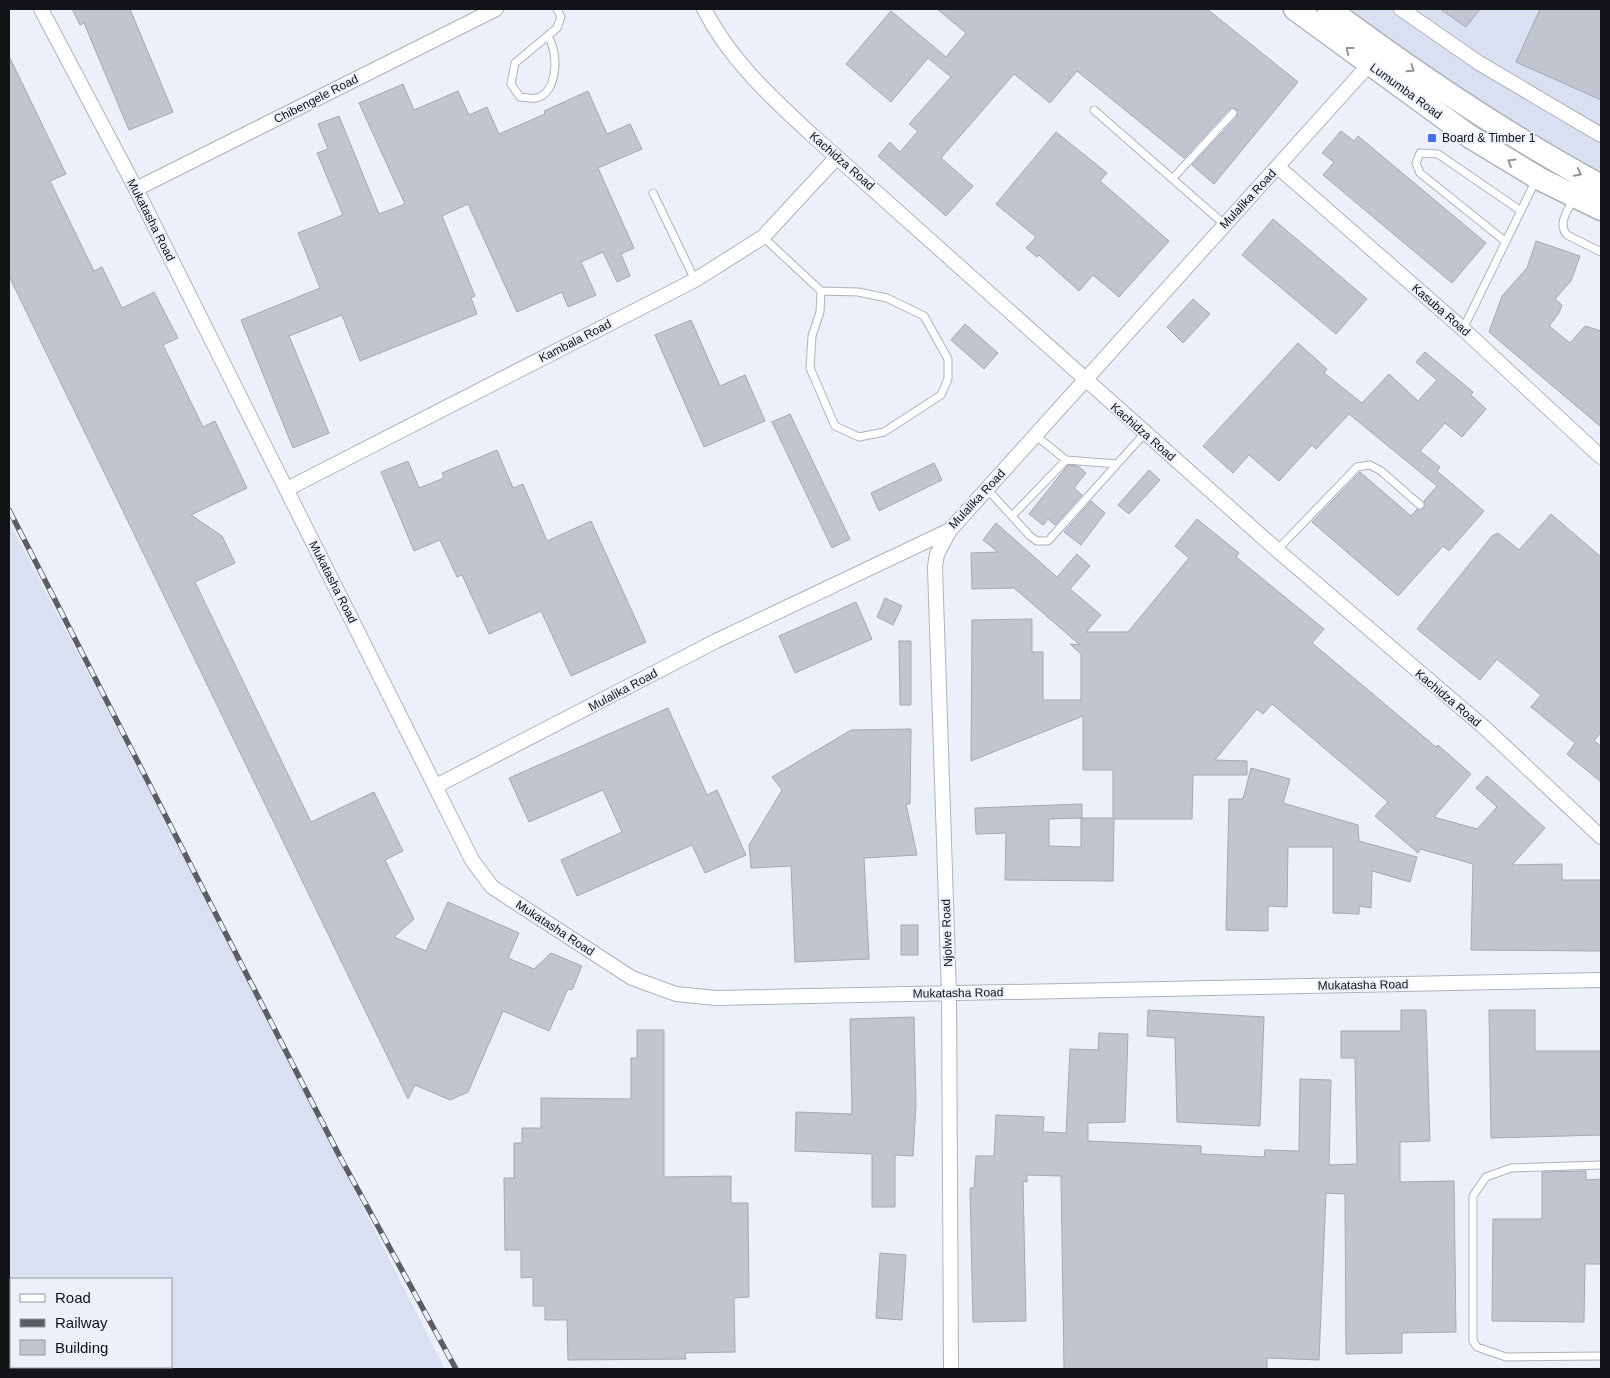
<svg xmlns="http://www.w3.org/2000/svg" width="1610" height="1378" font-family="Helvetica,sans-serif">
	<style>
		.built { fill: #d9e0f1; fill-rule: evenodd }
		.building { fill: #c0c5cf; stroke: #a4a8b2 }
		.lines { fill: none; stroke-linecap: round; stroke-linejoin: round }
		.service-casing { stroke: #adb2bb; stroke-width: 9 }
		.minor-casing { stroke: #adb2bb; stroke-width: 16 }
		.primary-casing { stroke: #adb2bb; stroke-width: 25 }
		.service { stroke: #fff; stroke-width: 7 }
		.minor { stroke: #fff; stroke-width: 14 }
		.primary { stroke: #fff; stroke-width: 22 }
		.rail-casing { stroke: #5b5d63; stroke-width: 5.5 }
		.rail { stroke: #ecf0fb; stroke-width: 4; stroke-dasharray: 11; stroke-linecap: butt }
		.oneway { stroke: #949597 }
		.poi-dot { fill: #4770e2; stroke: #ecf0fb; stroke-width: 2 }
		.labels { text-anchor: middle; dominant-baseline: central; stroke-width: 4; stroke-linejoin: round; paint-order: stroke }
		.street-label { font-size: 12px; fill: #121317; stroke: #ecf0fb }
		.poi-label { font-size: 12px; fill: #121317; stroke: #ecf0fb; text-anchor: start }
	</style>
	<rect width="100%" height="100%" fill="#ecf0fb"/>
	<!-- built -->
	<path class="built" d="M1336,9H1601V178L1376,44Z
		M9,521L251,987L445,1369H9ZM11,1279H171V1367H11Z"/>
	<!-- building -->
	<path class="building" d="M72,9H130L173,112L129,130L84,23L80,25Z
		M937,9H1207L1298,82L1214,184L1192,165L1237,117L1236,109H1229L1184,158L1077,71L1050,103L1014,74L941,158L973,186L946,216L878,156L890,142L900,152L918,131L909,124L951,77L928,58L891,102L846,64L891,11L946,57L966,33Z
		M1440,9H1480L1466,27Z
		M1540,9H1601V100L1516,62Z
		M9,56L66,174L50,181L94,271L102,267L122,308L154,292L178,338L163,345L203,427L215,421L247,488L191,515L222,536L235,563L195,582L311,822L374,792L403,851L385,860L414,919L394,937L426,951L448,902L519,933L508,958L534,969L551,953L582,966L572,990L568,989L549,1031L503,1011L468,1092L450,1100L415,1085L408,1099L9,276Z
		M403,84L414,110L458,91L469,115L487,107L499,134L545,114L544,111L588,91L607,134L630,124L642,149L598,168L634,248L621,254L630,276L617,282L603,252L581,262L596,295L568,307L562,292L517,312L468,204L442,216L475,296L471,298L477,314L360,361L342,315L289,336L329,433L293,448L241,320L320,288L298,233L343,215L317,153L328,149L318,124L339,116L379,214L405,204L359,103Z
		M1341,131L1354,141L1358,136L1486,243L1452,283L1323,175L1334,162L1322,153Z
		M1056,132L1107,173L1100,181L1169,241L1119,297L1093,275L1079,291L1039,255L1037,257L1026,248L1036,237L996,204Z
		M1273,219L1367,299L1336,334L1242,255Z
		M1536,241L1580,256L1571,281L1555,299L1562,305L1559,313L1549,326L1570,343L1585,326L1601,331V427L1489,332L1502,296L1527,268Z
		M1193,299L1210,314L1183,343L1167,327Z
		M691,320L720,386L745,375L765,421L704,447L655,335Z
		M965,324L998,353L984,369L951,340Z
		M1298,343L1327,369L1324,373L1362,403L1389,374L1418,401L1437,380L1416,362L1425,352L1473,392L1471,395L1486,409L1462,437L1445,423L1420,451L1440,467L1437,471L1484,511L1449,551L1443,546L1398,596L1312,522L1360,472L1411,516L1417,509L1424,508V501L1437,486L1349,414L1316,449L1312,445L1279,481L1249,455L1233,473L1203,446Z
		M790,414L850,539L832,548L772,422Z
		M497,450L513,488L523,484L547,541L591,521L646,642L571,676L541,611L489,634L462,575L457,577L440,540L414,551L381,472L408,461L419,488L444,478L442,473Z
		M934,463L942,480L879,511L871,493Z
		M1068,465L1078,466L1086,473L1074,488L1082,495L1055,525L1048,519L1043,525L1029,514Z
		M1149,470L1160,480L1129,514L1118,505Z
		M1091,501L1105,513L1081,545L1064,532Z
		M1551,514L1601,557V732L1594,741L1601,746V782L1567,754L1575,743L1531,707L1541,695L1497,659L1480,680L1417,629L1492,536L1498,533L1519,550Z
		M1197,519L1239,553L1236,557L1324,629L1312,643L1436,747L1438,745L1471,774L1434,817L1477,829L1497,807L1476,788L1487,776L1545,828L1512,865L1562,864V880H1601V951L1471,950L1473,864L1420,849L1418,853L1375,816L1388,802L1272,704L1263,714L1257,709L1215,760L1247,761V775H1193L1192,819H1114L1113,881L1005,880L1006,833L976,834L975,808L1082,804V818L1049,819V846L1081,847V818H1113V770H1083V716L971,761L972,620L1032,619V652H1043V700H1081V654L1070,644L1080,645L1014,588L972,589L971,553L998,552L983,540L996,523L1057,577L1077,554L1090,566L1070,589L1101,615L1086,632H1128L1189,558L1175,546Z
		M885,598L902,606L893,625L877,617Z
		M856,602L872,639L795,673L779,636Z
		M899,641H911V705H900Z
		M668,708L707,795L717,790L746,855L705,873L692,845L577,896L561,860L622,832L603,790L529,822L509,778Z
		M911,729L910,804H906L917,855L864,858L869,959L795,962L791,866L751,868L749,845L782,790L772,777L851,730Z
		M1251,768L1290,779L1283,803L1358,825L1359,841L1417,857L1410,882L1372,871L1371,908L1359,906V914L1333,913V847H1288L1287,907L1268,906V931L1226,930L1229,799H1243Z
		M901,925H918V955H901Z
		M1148,1010L1264,1017L1260,1126L1177,1122L1175,1038L1147,1036Z
		M1401,1010H1426L1430,1141L1400,1142V1182L1454,1181L1456,1332L1402,1333V1353L1346,1354L1345,1194L1326,1193L1319,1360L1267,1358V1369H1064L1061,1176L1027,1175V1182L1023,1181L1026,1321L973,1322L970,1188H974L976,1156H994L996,1115L1044,1117L1043,1132L1066,1133L1070,1049L1098,1050L1099,1033L1128,1034L1125,1122L1088,1123V1141L1201,1146V1154L1264,1157L1265,1150L1299,1151L1300,1079L1331,1080L1329,1165L1357,1164L1355,1058H1341V1031H1401Z
		M1489,1010H1535V1051H1601V1135L1491,1138Z
		M914,1017L916,1105L913,1156L895,1155V1207H872V1154L795,1151L796,1112L852,1114L850,1019Z
		M637,1030H664V1177L731,1176V1203H748L749,1297L734,1298L735,1352L685,1353L686,1359L568,1360L567,1320H545V1306H533V1277L521,1278V1250H505L504,1178H514V1143H522V1128H541V1098L631,1099V1058H637Z
		M1586,1171V1180L1601,1179V1264H1585L1584,1322L1492,1321L1493,1219H1542V1172Z
		M880,1253L906,1255L902,1320L876,1318Z"/>
	<g class="lines">
		<defs>
			<path id="service" d="M548,37C559,52 558,94 536,98C531,99 525,97 520,97L511,84L515,63L557,28L561,17L557,9
				M1094,110L1224,224
				M1173,178L1233,113
				M653,193L695,280
				M1574,198C1568,210 1557,224 1567,235L1601,252
				M763,237L821,291L820,312L812,336L810,368L835,426L859,437L884,432L941,395L948,379V359L924,316L887,298L858,292L821,291
				M1506,242L1420,173L1416,163L1420,153L1438,154L1521,211
				M1463,329L1536,180
				M1035,435L1066,460L1117,464
				M987,489L1030,536L1037,541H1048L1145,433
				M1012,516L1066,460
				M1277,550L1357,467L1370,465L1381,471L1420,505
				M1601,1165L1511,1168L1486,1177L1473,1196V1341L1477,1347L1506,1357L1601,1356"/>
			<path id="minor" d="M41,9L136,189L472,860L492,887L632,978L676,994L716,998L1601,980
				M704,9C731,61 770,96 812,135L1277,550L1486,729L1601,837
				M1401,9L1479,63L1601,135
				M1278,167L1463,329L1601,457
				M136,189L496,9
				M287,489L695,280L763,237L837,157
				M950,530L937,554L935,567L949,994L951,1369
				M436,786L716,641L950,530L1375,58"/>
			<path id="primary" d="M1295,9L1469,136L1538,178L1601,209
				M1329,9C1416,74 1505,134 1601,186"/>
		</defs>
		<!-- service casing -->
		<use href="#service" class="service-casing"/>
		<!-- minor casing -->
		<use href="#minor" class="minor-casing"/>
		<!-- primary casing -->
		<use href="#primary" class="primary-casing"/>
		<!-- service -->
		<use href="#service" class="service"/>
		<!-- minor -->
		<use href="#minor" class="minor"/>
		<!-- primary -->
		<use href="#primary" class="primary"/>
		<defs>
			<path id="rail" d="M9,510L340,1157L456,1369"/>
		</defs>
		<!-- rail casing -->
		<use href="#rail" class="rail-casing"/>
		<!-- rail -->
		<use href="#rail" class="rail"/>
	</g>
	<!-- one-way arrows -->
	<defs><path id="oneway-chevron" d="M-2-3.5L2.5 0L-2 3.5" fill="none" stroke-width="1.6" stroke-linecap="round" stroke-linejoin="round" transform="scale(1.25)"/></defs>
	<g class="oneway">
		<use href="#oneway-chevron" transform="translate(1349 50) rotate(-142)"/>
		<use href="#oneway-chevron" transform="translate(1411 69) rotate(35)"/>
		<use href="#oneway-chevron" transform="translate(1511 162) rotate(-150)"/>
		<use href="#oneway-chevron" transform="translate(1578 173) rotate(28)"/>
	</g>
	<!-- markers -->
	<rect class="poi-dot" x="1427" y="133" width="10" height="10" rx="2.5"/>
	<g class="labels">
		<!-- street labels -->
		<g class="street-label">
			<text transform="translate(1406 91) rotate(36)">Lumumba Road</text>
			<text transform="translate(316 99) rotate(-27)">Chibengele Road</text>
			<text transform="translate(842 161) rotate(41)">Kachidza Road</text>
			<text transform="translate(1248 199) rotate(-47)">Mulalika Road</text>
			<text transform="translate(151 220) rotate(63)">Mukatasha Road</text>
			<text transform="translate(1441 310) rotate(41)">Kasuba Road</text>
			<text transform="translate(575 341) rotate(-27)">Kambala Road</text>
			<text transform="translate(1143 432) rotate(41)">Kachidza Road</text>
			<text transform="translate(977 499) rotate(-47)">Mulalika Road</text>
			<text transform="translate(333 582) rotate(63)">Mukatasha Road</text>
			<text transform="translate(623 690) rotate(-28)">Mulalika Road</text>
			<text transform="translate(1448 698) rotate(40)">Kachidza Road</text>
			<text transform="translate(555 928) rotate(33)">Mukatasha Road</text>
			<text transform="translate(947 933) rotate(-92)">Njolwe Road</text>
			<text transform="translate(1363 985) rotate(-1)">Mukatasha Road</text>
			<text transform="translate(958 993) rotate(-1)">Mukatasha Road</text>
		</g>
		<!-- poi labels -->
		<g class="poi-label">
			<text x="1442" y="138">Board &amp; Timber 1</text>
		</g>
	</g>
	<!-- border -->
	<rect width="1610" height="1378" fill="none" stroke="#121317" stroke-width="20"/>
	<!-- legend -->
	<rect x="10" y="1278" width="162" height="90" fill="#ecf0fb" stroke="#9598a0"/>
	<rect x="20" y="1294" width="25" height="8" fill="#ffffff" stroke="#9598a0"/>
	<text x="55" y="1303" font-size="15" fill="#121317">Road</text>
	<rect x="20" y="1319" width="25" height="8" fill="#5b5d63" stroke="#9598a0"/>
	<text x="55" y="1328" font-size="15" fill="#121317">Railway</text>
	<rect x="20" y="1340" width="25" height="15" fill="#c0c5cf" stroke="#9598a0"/>
	<text x="55" y="1353" font-size="15" fill="#121317">Building</text>
</svg>
